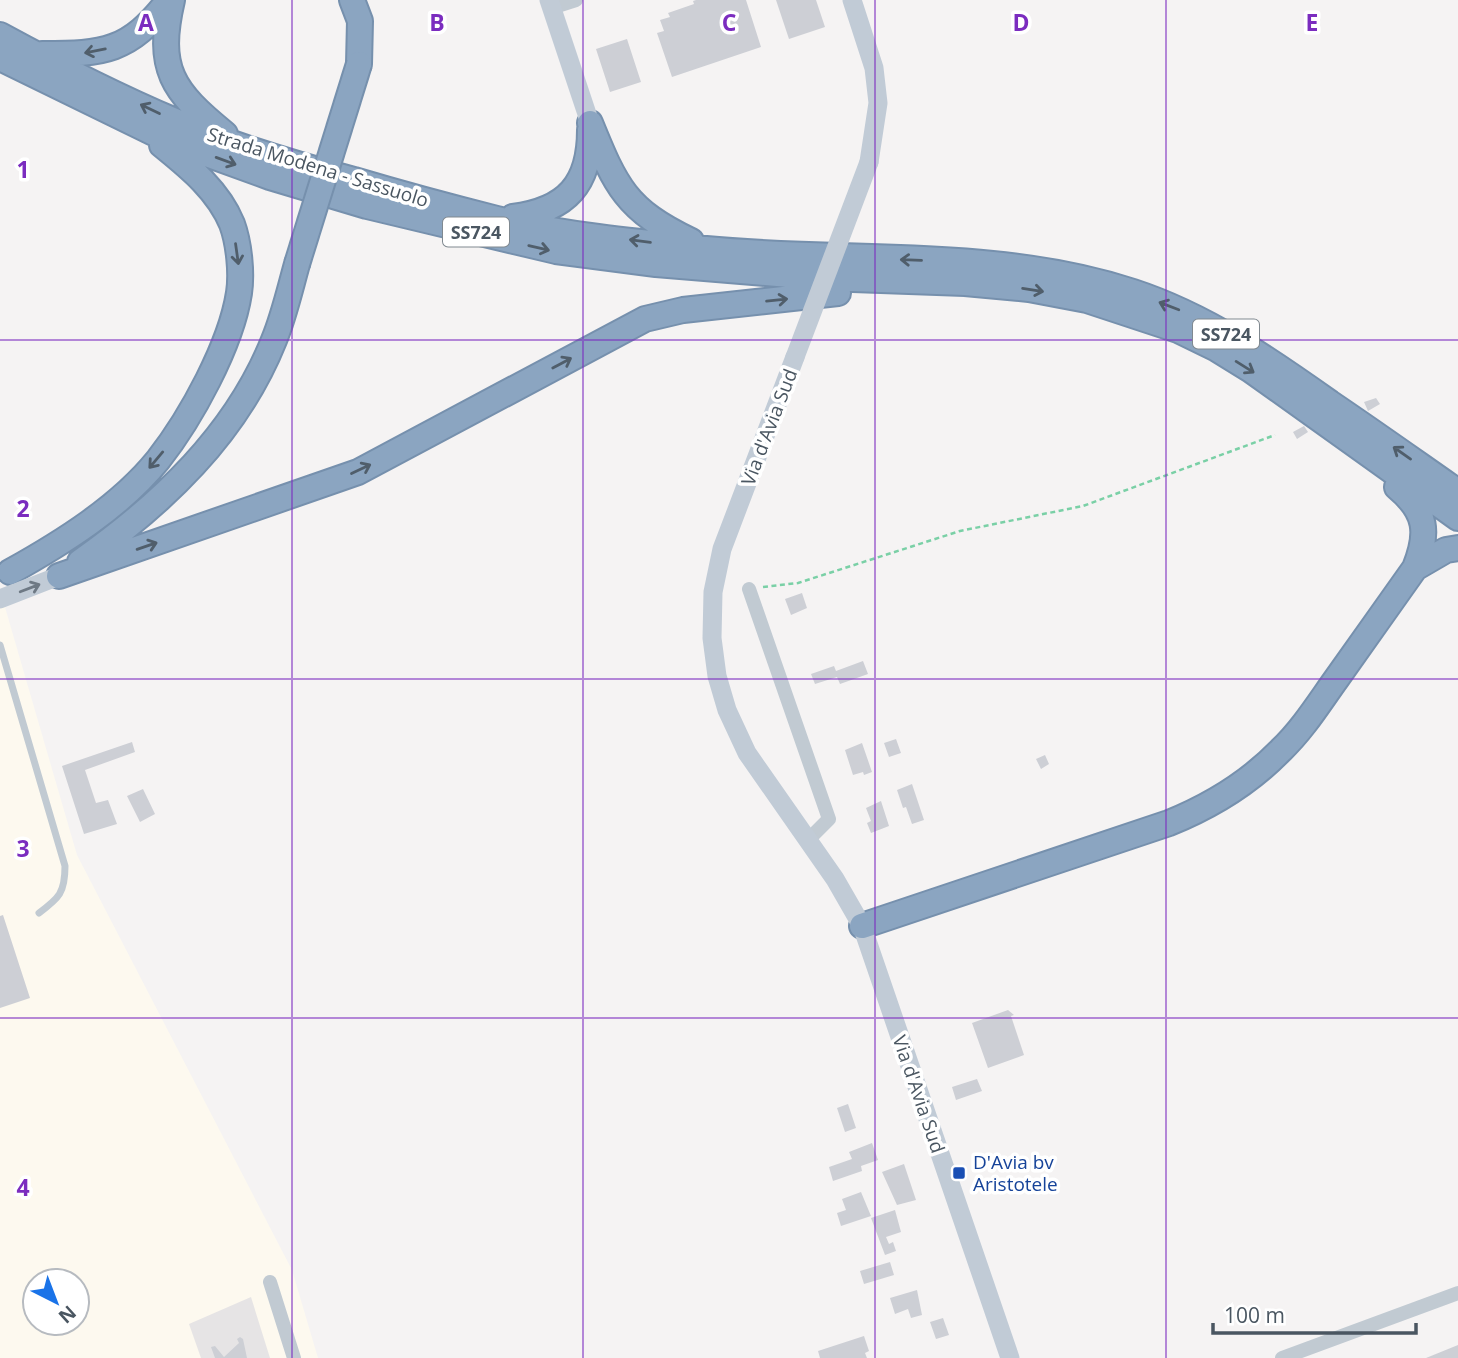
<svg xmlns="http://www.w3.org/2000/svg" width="1458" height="1358" font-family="'Open Sans',sans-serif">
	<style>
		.commercial { fill: #fdf9ef; fill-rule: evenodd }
		.education { fill: #e6e4e5 }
		.building { fill: #cdcfd5 }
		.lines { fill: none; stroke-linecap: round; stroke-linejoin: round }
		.highway-casing { stroke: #7690ad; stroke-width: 28 }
		.path { stroke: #7ad0a6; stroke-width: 2.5; stroke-dasharray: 5 3.5; stroke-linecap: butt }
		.lane { stroke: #c1cad2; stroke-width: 7 }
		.street { stroke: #c1cad2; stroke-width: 14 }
		.secondary { stroke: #c1cbd6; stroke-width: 19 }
		.highway { stroke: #8ba5c1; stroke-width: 24 }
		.highway-bridge-casing { stroke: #7690ad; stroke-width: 28; stroke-linecap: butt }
		.secondary-bridge { stroke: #c1cbd6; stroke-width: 19 }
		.highway-bridge { stroke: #8ba5c1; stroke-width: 24 }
		.oneway { stroke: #505e6b }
		.oneway2 { stroke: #6e7984 }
		.grid { fill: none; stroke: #7b2cbf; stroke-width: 2; stroke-opacity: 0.55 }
		.transit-dot { fill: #1a4fb4; stroke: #fff; stroke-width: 2.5 }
		.labels { text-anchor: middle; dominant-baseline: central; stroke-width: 7; stroke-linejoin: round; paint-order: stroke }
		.shield { fill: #fff; stroke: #808990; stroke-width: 2 }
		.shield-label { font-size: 18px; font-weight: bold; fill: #4a5661 }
		.street-label { font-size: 19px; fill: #4a5661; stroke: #fff }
		.transit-label { font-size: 19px; fill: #164399; stroke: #fff; text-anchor: start }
		.grid-label { font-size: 23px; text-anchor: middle; font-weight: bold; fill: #7b2cbf; stroke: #fff; stroke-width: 7; stroke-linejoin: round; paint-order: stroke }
	</style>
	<rect width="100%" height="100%" fill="#f5f3f3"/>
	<!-- commercial -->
	<path class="commercial" d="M0,590L77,855L292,1270L318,1358H0ZM35,1281H77V1323H35Z"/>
	<!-- education -->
	<path class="education" d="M251,1297L270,1358H201L189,1324Z"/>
	<!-- building -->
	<path class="building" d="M696,0H746L761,47L672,77L657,33L664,31L660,20L670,17L668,13L694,4L693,1Z
		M776,0H816L825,27L789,39Z
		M627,39L641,82L610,92L596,49Z
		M1376,398L1380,404L1368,411L1364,402Z
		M1304,426L1308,432L1297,439L1293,432Z
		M802,593L807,608L791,615L785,599Z
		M863,661L868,674L840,684L837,677L815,684L811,674L834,666L836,671Z
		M896,739L901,753L889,757L884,743Z
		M132,742L135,752L85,770L96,803L108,800L117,824L84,834L62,766Z
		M862,743L872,772L864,775L863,772L853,775L845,750Z
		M1045,755L1049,764L1041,769L1036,759Z
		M912,784L924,820L912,824L906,807L903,808L897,790Z
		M143,789L155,814L140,822L127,796Z
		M881,801L889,826L871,833L867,823L871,821L866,808Z
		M3,915L30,998L0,1008V916Z
		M1008,1010L1014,1015L1011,1016L1024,1055L988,1068L972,1023Z
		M977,1079L982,1091L956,1100L952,1087Z
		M848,1104L856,1128L845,1132L837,1108Z
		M872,1143L878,1160L861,1166L862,1171L833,1181L829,1167L852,1159L849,1152Z
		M904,1164L916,1200L897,1205L882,1172Z
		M861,1192L871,1216L841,1226L837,1213L846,1210L842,1199Z
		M895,1210L901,1232L886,1237L889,1244L893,1242L896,1251L885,1255L871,1218Z
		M890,1262L894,1275L864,1284L860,1271Z
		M917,1290L922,1315L911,1318L908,1309L895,1314L890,1298Z
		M943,1318L949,1335L936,1339L930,1322Z
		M864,1336L869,1351L865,1353L867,1358H820L818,1351Z
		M240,1337L243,1339L247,1358H215L211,1347L215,1346L224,1357L239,1343L237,1339Z
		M1458,1345V1358H1426Z"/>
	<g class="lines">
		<defs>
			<path id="highway" d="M172,0C156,69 172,91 225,134
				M352,0L360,21L359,64
				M0,35C57,66 116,96 175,121C232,146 294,164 354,180C401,194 449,207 497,219C565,235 637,242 706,249C847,263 997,247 1133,292C1206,316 1268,359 1330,403C1373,432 1415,462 1458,492
				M42,54C104,54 129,52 169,0
				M0,58L168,140L270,177L367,206L556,251L656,264L825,278L965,283L1029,289L1087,300L1178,330L1217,349L1251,370L1458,518
				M590,123C616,187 626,210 691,241
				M513,217C567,210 590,184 590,130
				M80,562C162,504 236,435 274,340C284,316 290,289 297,264
				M1415,568L1446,550L1458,548
				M10,572C62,543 120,507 158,460C191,418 231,345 239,293C242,273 239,243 232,224C218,190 189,167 162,145
				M59,576L358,472L645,319L683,310L838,293
				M862,926L1169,823C1211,806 1249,783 1281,750C1303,729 1319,703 1337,678C1363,641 1389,605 1415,568C1429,533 1427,512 1397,487"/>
		</defs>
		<!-- highway casing -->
		<use href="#highway" class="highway-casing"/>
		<!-- path -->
		<path class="path" d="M763,587L798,583L960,531L1083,506L1275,435"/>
		<!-- lane -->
		<path class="lane" d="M0,645L65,866C65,893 59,898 39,913"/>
		<!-- street -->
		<path class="street" d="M551,8L576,0
			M749,589L829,819L808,840
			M270,1282L294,1358
			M1282,1358L1458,1293"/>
		<!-- secondary -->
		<path class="secondary" d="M549,0L590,123
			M852,0L874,68L878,103L869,162
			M795,357L722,549L713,592L712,638L717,676L727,710L747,753L835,879L862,926L1010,1358
			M0,599L59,576"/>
		<!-- highway -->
		<use href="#highway" class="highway"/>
		<defs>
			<path id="highway-bridge" d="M297,264L359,64"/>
		</defs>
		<!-- highway-bridge casing -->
		<use href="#highway-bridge" class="highway-bridge-casing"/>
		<!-- secondary-bridge -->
		<path class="secondary-bridge" d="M795,357L869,162"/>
		<!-- highway-bridge -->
		<use href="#highway-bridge" class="highway-bridge"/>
	</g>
	<!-- one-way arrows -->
	<defs><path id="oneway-shaft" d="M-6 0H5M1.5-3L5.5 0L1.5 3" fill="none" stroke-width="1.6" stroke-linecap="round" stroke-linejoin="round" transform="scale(1.75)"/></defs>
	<g class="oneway">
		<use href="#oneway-shaft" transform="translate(95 51) rotate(169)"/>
		<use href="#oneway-shaft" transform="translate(150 109) rotate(-154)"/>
		<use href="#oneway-shaft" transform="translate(226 161) rotate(20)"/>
		<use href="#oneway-shaft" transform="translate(640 241) rotate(-173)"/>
		<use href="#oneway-shaft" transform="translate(539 248) rotate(13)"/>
		<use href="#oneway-shaft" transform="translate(237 254) rotate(82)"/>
		<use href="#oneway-shaft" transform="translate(911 260) rotate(-178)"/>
		<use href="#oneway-shaft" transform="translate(1033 290) rotate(9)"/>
		<use href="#oneway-shaft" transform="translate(777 300) rotate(-6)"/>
		<use href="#oneway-shaft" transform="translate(1169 306) rotate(-159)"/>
		<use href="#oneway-shaft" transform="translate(562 363) rotate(-28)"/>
		<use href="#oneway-shaft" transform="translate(1245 367) rotate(32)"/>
		<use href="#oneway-shaft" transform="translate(1402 453) rotate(-145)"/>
		<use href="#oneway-shaft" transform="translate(156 460) rotate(130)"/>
		<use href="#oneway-shaft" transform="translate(361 469) rotate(-25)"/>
		<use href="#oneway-shaft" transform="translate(147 546) rotate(-19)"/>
	</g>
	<use class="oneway2" href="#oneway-shaft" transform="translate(30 588) rotate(-21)"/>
	<!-- grid -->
	<path class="grid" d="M292,0V1358M583,0V1358M875,0V1358M1166,0V1358M0,340H1458M0,679H1458M0,1018H1458"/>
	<!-- markers -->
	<rect class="transit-dot" x="952" y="1166" width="14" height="14" rx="3.5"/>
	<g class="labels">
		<!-- shield labels -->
		<g class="shield">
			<rect x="443" y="217.5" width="66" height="29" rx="5"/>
			<rect x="1193" y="319.5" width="66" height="29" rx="5"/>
		</g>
		<g class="shield-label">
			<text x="476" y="232">SS724</text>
			<text x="1226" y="334">SS724</text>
		</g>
		<!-- street labels -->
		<g class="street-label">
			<text transform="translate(318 167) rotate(17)">Strada Modena - Sassuolo</text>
			<text transform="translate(769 427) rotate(-69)">Via d'Avia Sud</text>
			<text transform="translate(919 1094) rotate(71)">Via d'Avia Sud</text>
		</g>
		<!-- transit labels -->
		<g class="transit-label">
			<text x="973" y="1162">D'Avia bv<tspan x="973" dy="22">Aristotele</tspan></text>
		</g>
	</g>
	<g class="grid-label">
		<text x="146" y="31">A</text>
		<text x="437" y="31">B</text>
		<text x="729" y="31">C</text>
		<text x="1021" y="31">D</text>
		<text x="1312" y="31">E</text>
		<text x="23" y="178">1</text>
		<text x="23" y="517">2</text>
		<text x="23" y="857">3</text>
		<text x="23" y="1196">4</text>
	</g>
	<!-- north arrow -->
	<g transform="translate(56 1302) rotate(138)"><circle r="33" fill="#ffffff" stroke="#b7bbc0" stroke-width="2"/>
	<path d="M0-5L12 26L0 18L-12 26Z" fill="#1a73e8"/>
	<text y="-10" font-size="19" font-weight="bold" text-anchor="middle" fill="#4a5661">N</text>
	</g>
	<!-- scale -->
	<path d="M1213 1323v10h203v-10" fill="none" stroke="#4a5661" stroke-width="3.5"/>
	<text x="1224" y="1323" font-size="21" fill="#4a5661" stroke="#ffffff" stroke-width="5" paint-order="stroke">100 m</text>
</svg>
